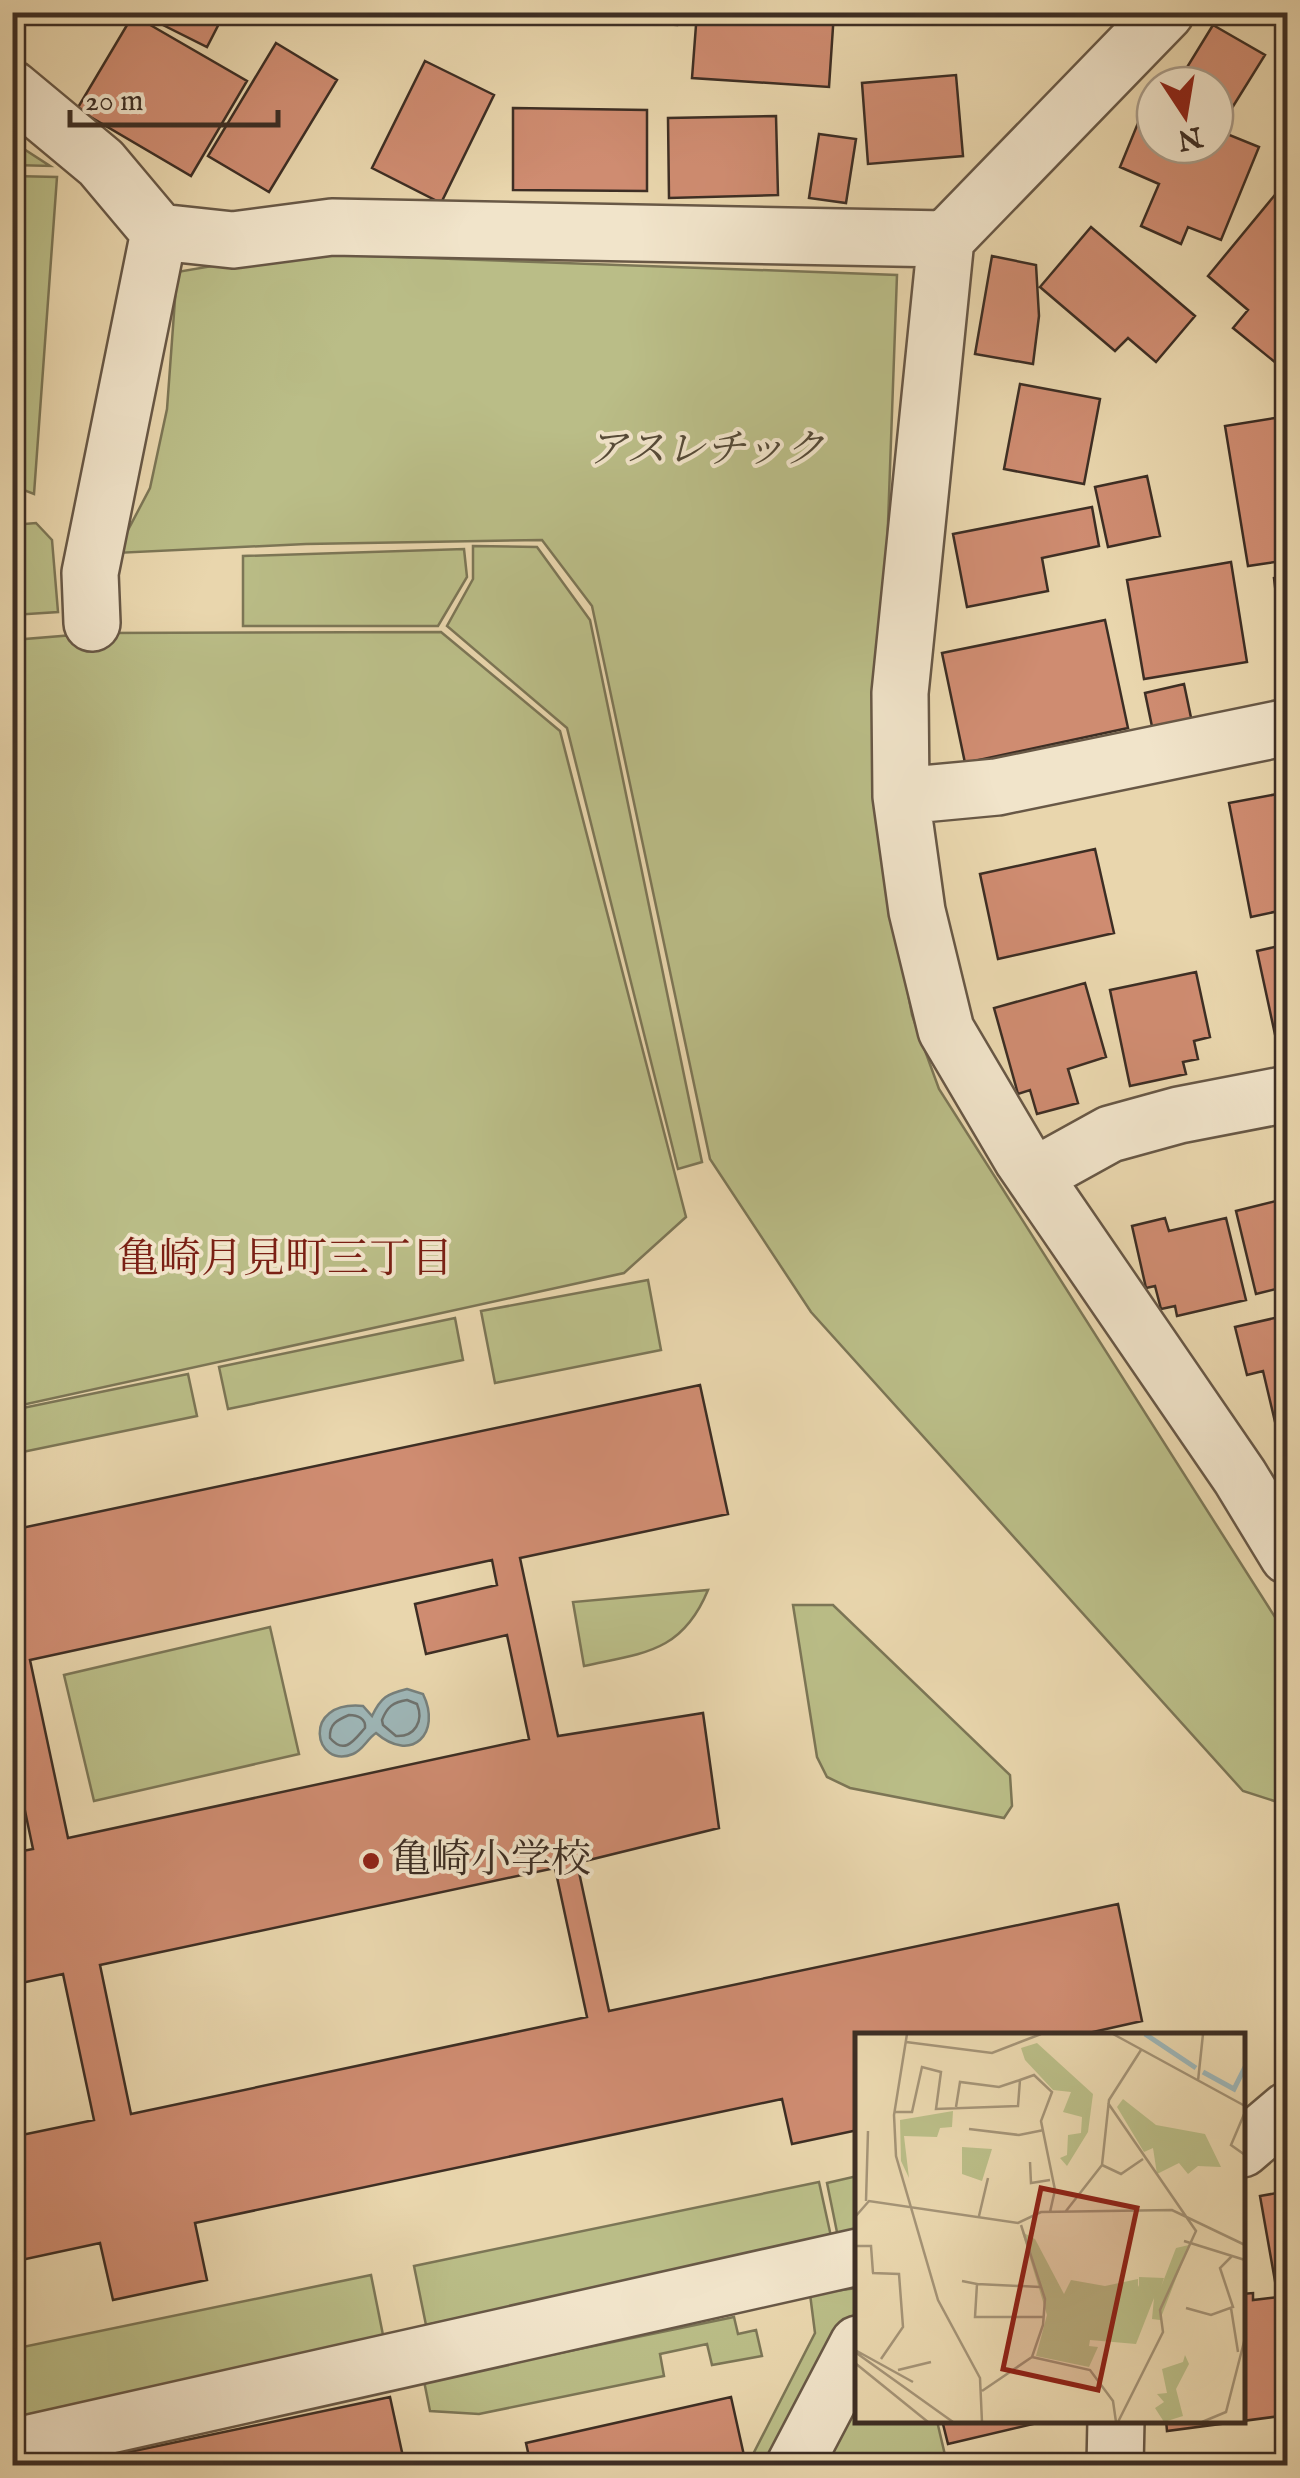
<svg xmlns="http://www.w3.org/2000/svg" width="1300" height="2478" font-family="'IM FELL English','Noto Serif JP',serif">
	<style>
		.green { fill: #babd87; stroke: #7c7656; stroke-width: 2.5 }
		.water { fill: #9eb6b7; stroke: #77807c; stroke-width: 2.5 }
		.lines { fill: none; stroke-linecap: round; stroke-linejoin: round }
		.shore { stroke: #6e726e; stroke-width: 2.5 }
		.building { fill: #cf8c71; stroke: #3d2e24; stroke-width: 2.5; fill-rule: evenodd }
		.minor-casing { stroke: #685846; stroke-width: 60 }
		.minor { stroke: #f1e4ca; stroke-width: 55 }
		.poi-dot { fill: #8f2418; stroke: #f1e4ca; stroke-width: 4 }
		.labels { text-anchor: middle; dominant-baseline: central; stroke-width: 8; stroke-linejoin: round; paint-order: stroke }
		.park-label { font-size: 40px; font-style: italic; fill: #564b38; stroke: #f1e4ca }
		.poi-label { font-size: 40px; fill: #3d2e24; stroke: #f1e4ca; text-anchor: start }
		.neighbourhood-label { font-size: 42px; fill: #7a1f14; stroke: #f1e4ca }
		.inset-river { fill: none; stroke: #9eb6b7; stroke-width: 5 }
		.inset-road { fill: none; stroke: #a49376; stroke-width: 2.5 }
		.view { fill: #8f2418; fill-opacity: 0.15; stroke: #8f2418; stroke-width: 5 }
		.inset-edge { fill: none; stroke: #3d2e24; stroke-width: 5 }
	</style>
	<rect width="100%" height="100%" fill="#e9d6ad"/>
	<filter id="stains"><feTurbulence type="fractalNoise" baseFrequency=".002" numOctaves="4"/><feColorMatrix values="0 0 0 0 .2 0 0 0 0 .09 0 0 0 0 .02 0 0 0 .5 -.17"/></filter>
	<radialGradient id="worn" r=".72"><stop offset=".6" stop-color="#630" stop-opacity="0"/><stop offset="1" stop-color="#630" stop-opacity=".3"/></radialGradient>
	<!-- green -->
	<path class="green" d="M12,142H13L50,166L13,165Z
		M13,176L57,177L34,494L13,486Z
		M289,253L897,275L877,827L912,1015L939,1089L1287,1636V1805L1243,1791L811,1312L710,1159L592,606L542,540L306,544L116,553L150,488L167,409L177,272Z
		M36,523L52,540L58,612L13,615V525Z
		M473,546L537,547L590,620L702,1162L678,1169L567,728L447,626L473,579Z
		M464,549L467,577L438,626H243V556Z
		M441,632L560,731L686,1217L624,1273L13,1407V640L98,633Z
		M648,1280L661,1350L495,1383L481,1311Z
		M455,1318L463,1360L228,1409L219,1367Z
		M188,1374L197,1416L13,1454V1410Z
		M708,1590C682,1653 643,1653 584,1666L573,1602Z
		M793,1605H833L1010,1775L1012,1806L1004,1818L850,1788L827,1777L817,1757Z
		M270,1627L299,1754L94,1801L64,1675Z
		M857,2176V2238L839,2242L827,2183Z
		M819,2182L832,2241L426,2325L414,2266Z
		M371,2275L385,2345L13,2422V2349Z
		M857,2288V2318L779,2465L747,2466L815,2333L810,2294Z
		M734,2317L738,2334L756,2330L762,2356L712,2365L707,2344L660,2354L664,2376L479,2414L430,2411L424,2381Z
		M857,2400L858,2420L937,2421L945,2455L973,2465H842L826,2457Z"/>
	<!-- water -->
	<path class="water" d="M407,1689L423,1694C442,1733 412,1764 376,1733C367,1739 363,1750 353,1754C314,1770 300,1700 363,1706L372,1716C381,1697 387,1694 407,1689Z"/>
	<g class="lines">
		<!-- shore -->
		<path class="shore" d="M407,1700L417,1704C424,1721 415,1737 396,1736L383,1725L382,1720C387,1707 393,1702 407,1700Z
			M349,1715C357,1715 366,1718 365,1728C355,1739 345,1756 330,1738C329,1724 337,1720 349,1715Z"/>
	</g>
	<!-- building -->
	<path class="building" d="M147,12H225L207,47L145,16Z
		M538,12H678L677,25L538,17Z
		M697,12H834L829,87L692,78Z
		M133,15L247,81L191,176L77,109Z
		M1213,25L1265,55L1232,108L1215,98V85H1194L1181,77Z
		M276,43L337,80L269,192L208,156Z
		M425,61L494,95L441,203L372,168Z
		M956,75L963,156L868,164L862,83Z
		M1147,101L1155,104V145H1215V129L1259,147L1221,240L1188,227L1181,244L1141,226L1159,184L1120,167Z
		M513,108L647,110V191L513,190Z
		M776,116L778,195L669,198L668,118Z
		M819,134L856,139L846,203L809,198Z
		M1279,190L1288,197V349L1276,363L1233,328L1248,310L1208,276Z
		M1091,227L1195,316L1156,362L1128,338L1115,351L1040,287Z
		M992,256L1036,265L1039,316L1033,364L975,354Z
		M1020,384L1100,399L1084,484L1004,469Z
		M1288,416V560L1248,566L1225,426Z
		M1147,476L1160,536L1108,547L1095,487Z
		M1092,507L1099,546L1042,558L1048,591L967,607L953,534Z
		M1231,562L1247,662L1144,679L1127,580Z
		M1288,576V696L1274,578Z
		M1105,620L1128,728L965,763L942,653Z
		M1184,684L1193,727L1154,736L1145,693Z
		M1288,792V909L1251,917L1229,803Z
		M1095,849L1114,933L998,959L980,874Z
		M1288,944V1052L1279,1053L1257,951Z
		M1196,972L1210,1037L1194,1041L1198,1059L1183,1062L1186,1074L1130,1086L1110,990Z
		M1085,983L1106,1057L1068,1069L1078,1103L1037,1114L1030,1090L1018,1094L994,1008Z
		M1288,1198V1286L1256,1294L1236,1211Z
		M1165,1218L1169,1231L1226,1218L1246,1300L1177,1316L1175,1306L1161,1309L1155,1286L1146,1288L1132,1226Z
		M1288,1315V1441L1280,1443L1263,1371L1247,1375L1235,1327Z
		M700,1385L728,1514L520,1558L558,1736L703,1713L719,1828L577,1863L609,2011L1118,1904L1142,2021L1075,2036H858V2130L792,2144L782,2099L195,2223L207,2280L113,2300L100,2243L12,2262V2137L94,2120L63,1974L12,1985V1853L33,1849L12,1749V1530ZM492,1560L497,1585L415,1604L426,1654L507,1635L529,1739L68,1838L30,1660ZM555,1868L587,2017L131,2114L100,1965Z
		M1288,2191V2279L1275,2281L1260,2196Z
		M1253,2293V2300L1288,2296V2415L1167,2431L1166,2420H1242V2294Z
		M390,2397L405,2466H80L77,2463Z
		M731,2397L745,2460L718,2466H531L526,2443Z
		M942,2420H1050L948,2444Z"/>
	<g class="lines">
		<defs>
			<path id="minor" d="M1166,12L946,239L900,693L901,796L917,911L946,1030L1022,1159L1240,1477L1288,1556
				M12,89L101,163L159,232L233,240L332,227L946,239
				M92,623L90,573L159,232
				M901,796L997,787L1288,727
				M1034,1176L1110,1134L1179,1115L1288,1094
				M1242,2149L1288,2110
				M12,2447L858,2257
				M794,2466L858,2344
				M1115,2466L1116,2420"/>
		</defs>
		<!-- minor casing -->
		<use href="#minor" class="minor-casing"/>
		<!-- minor -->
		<use href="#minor" class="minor"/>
	</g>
	<!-- markers -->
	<circle class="poi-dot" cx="371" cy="1861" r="10"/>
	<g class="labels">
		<!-- park labels -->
		<g class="park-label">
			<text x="706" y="451">アスレチック</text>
		</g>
		<!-- poi labels -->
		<g class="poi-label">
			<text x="391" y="1861">亀崎小学校</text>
		</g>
		<!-- neighbourhood labels -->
		<g class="neighbourhood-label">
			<text x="285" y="1260">亀崎月見町三丁目</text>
		</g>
	</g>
	<!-- overview -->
	<g transform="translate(855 2033)">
		<rect width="390" height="390" fill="#e9d6ad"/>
		<path d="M182,10L238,61L233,99L212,133L205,125L212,122L213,102L226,100L227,84L208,79L216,59L198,57L170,27L166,15ZM268,66L301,92L350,101L366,134L343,133L333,141L324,130L302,141L298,115L289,119L262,74ZM98,78L97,94L85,95L82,104L49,103L54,145L46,128L45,87ZM107,114L137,116L127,148L107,141ZM167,199L180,206L209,261L216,247L250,253L283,246V252L284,254V244L309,245L306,254L321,215L334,212L305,287L297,286L299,265L281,311L235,307L234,313L243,314L234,334L181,323L192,282ZM330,322L334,331L321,356L328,383L309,389L300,375L309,369L302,361L312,360L307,336L328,329Z" fill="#babd87"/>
		<path class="inset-river" d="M290,1L341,35M348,39L379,56L390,34"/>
		<path class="inset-road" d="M52,1L39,82L41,123L83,267L125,345L127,389M258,1L390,73M51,9L137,20L186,1M343,48L348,1M253,70L341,198L305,277L308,299L263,389M101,74L105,49L144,54L165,47M40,79H57L67,34L86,39L81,76L163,73L165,47L179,42L197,59L186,88L200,157L195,179M390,79L376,112L390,122M114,96L164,102L189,97M175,129L176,150L195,147M247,132L266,141L288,126M11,168L13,98M211,178L247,132L254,67L286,17M124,183L133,145M0,184L14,168L163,190L186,179L317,177L390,212M329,208L390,227M0,213H16L18,240M17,240L44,241L48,294L26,326M107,248L122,251L120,284H189M122,251L185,254M331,275L356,282L378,274L365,235L377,223M376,275L383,319M0,317L58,349M0,319L98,389M177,324L235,337L258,368L261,389M0,330L73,389M43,337L76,329M127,358L177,324L188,292L190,266L166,192M347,389L371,379L390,305"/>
		<path class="view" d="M186,155L282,175L243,357L148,336Z"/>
		<rect width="390" height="390" class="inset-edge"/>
	</g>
	<!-- margin -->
	<rect width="1300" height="2478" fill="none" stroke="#e9d6ad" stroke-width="50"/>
	<rect x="15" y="15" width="1270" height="2448" fill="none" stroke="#3d2e24" stroke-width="5"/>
	<rect x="25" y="25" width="1250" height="2428" fill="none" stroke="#3d2e24" stroke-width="2.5"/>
	<!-- north arrow -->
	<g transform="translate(1185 115) rotate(168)"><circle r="48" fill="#f1e4ca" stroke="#a99b88" stroke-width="2.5"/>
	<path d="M0-8L18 38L0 25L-18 38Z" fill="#8f2418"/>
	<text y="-15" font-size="28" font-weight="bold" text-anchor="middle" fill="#3d2e24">N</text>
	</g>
	<!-- scale -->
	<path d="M70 110v15h208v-15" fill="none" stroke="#3d2e24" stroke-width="5"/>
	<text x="85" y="110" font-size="30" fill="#3d2e24" stroke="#f1e4ca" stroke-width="8" paint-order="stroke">20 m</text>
	<rect width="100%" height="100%" filter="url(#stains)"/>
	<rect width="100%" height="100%" fill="url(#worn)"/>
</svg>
